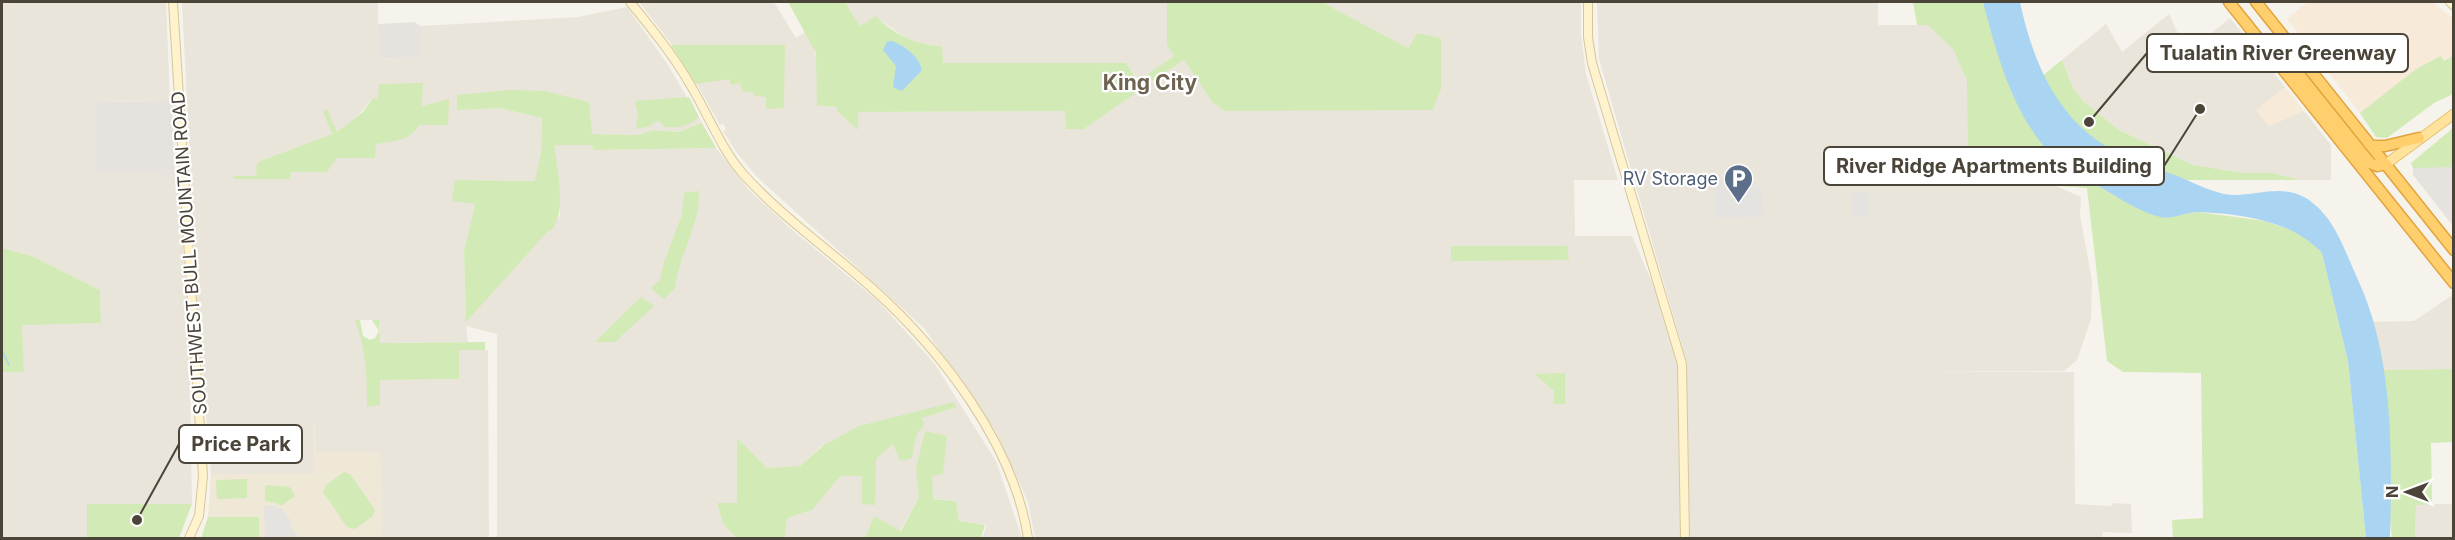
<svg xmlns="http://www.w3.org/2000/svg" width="2455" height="540" font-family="Inter,sans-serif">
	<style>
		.residential { fill: #eae5da; fill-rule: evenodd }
		.commercial { fill: #f7ead8 }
		.industrial { fill: #e6e2dd }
		.education { fill: #efe8d6 }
		.green { fill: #d2eab5 }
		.parking { fill: #e5e3e0 }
		.water { fill: #a9d4f2 }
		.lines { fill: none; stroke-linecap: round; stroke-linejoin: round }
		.stream { stroke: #a9d4f2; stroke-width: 1.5 }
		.secondary-casing { stroke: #d6c79b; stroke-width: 10 }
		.primary-casing { stroke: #e6c16a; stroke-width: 11 }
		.highway-casing { stroke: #e0a43c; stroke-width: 13 }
		.secondary { stroke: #fff3cd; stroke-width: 8 }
		.primary { stroke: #ffe39c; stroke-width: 9 }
		.highway { stroke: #ffcf6e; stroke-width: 10 }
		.labels { text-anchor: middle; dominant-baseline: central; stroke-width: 4.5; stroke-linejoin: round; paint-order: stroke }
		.service-label { font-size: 18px; fill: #4e5e75; stroke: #fff; text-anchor: end }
		.street-label { font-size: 18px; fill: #4b4439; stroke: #fff }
		.quarter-label { font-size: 21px; font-weight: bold; fill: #6e6250; stroke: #fff }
		.leader { fill: none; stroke: #4b4439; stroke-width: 2 }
		.callout-dot { fill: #4b4439; stroke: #fff; stroke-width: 2 }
		.callout { fill: #fff; stroke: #4b4439; stroke-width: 2 }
		.callout-label { font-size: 20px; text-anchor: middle; font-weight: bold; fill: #4b4439 }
	</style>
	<rect width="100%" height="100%" fill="#f6f3ec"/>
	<!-- residential -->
	<path class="residential" d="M2,2H166L170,101L95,102L166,174L175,175L179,189L189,331L192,504H88L87,538H2V372H24L21,324L101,323L100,290L32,256L2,248Z
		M182,2H378L379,59L421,57V26L578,17L627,7L668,65L702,123L679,132L653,130L638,135L591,134L588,103L457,110L500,108L542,118L541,152L536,181L455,180L475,204L464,251L466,321L560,216L555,145H592L593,150L716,148L749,190L791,229L878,301L934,363L996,461L1022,538H982L987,525L959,521L956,501L919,497L900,531L874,516L865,538H785L787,518L812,510L823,445L800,466L767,468L737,439V503L717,504L723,524L737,538H497V334L466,326L468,342L380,343L379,320H356L364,344L367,363V406L380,405V380L459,379V350H488L489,538H381L380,452H316L313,425V474H211L198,319ZM373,98L375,158H337L290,172V179H233L234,176H257V164L260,161L332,134L324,111L327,110L336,132L351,124Z
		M639,2H774L796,38L807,31L813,44L817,60V106L837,107L858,129V112L1066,111L1084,129L1144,87L1126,63H942V46L924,44L906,38L876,17L860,26L845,2H1167V45L1174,56L1149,74L1153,81L1184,60L1213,103L1225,111L1441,38L1417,33L1408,48L1322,2H1581V35L1586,74L1618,180H1574L1575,236H1632L1688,366L1599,59L1597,2H1878V25H1986L2043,180L2081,197L2080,215L2092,281L2091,319L2077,360L2064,371L1891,372H2074L2075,504L2112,506L2113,503L2131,504L2132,533L2103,532L2102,538H1035L1028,502L995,430L924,328L757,177L737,153L723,131L726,129L723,124L720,125L683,59Z
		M2169,14L2187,53L2230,18L2285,87L2257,111L2269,126L2304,111L2331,145V180H2300L2273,173H2244L2193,165L2119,130L2083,101L2073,88L2062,60L2106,24L2122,52Z
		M2451,296L2454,299L2453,369L2377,370L2368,322L2414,321Z
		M2416,504H2453V538H2415Z"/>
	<!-- commercial -->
	<path class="commercial" d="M2308,2H2433L2453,19V56L2444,62L2441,57L2416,69L2360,113L2287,19Z
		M2285,87L2304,111L2269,126L2256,110Z"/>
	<!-- industrial -->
	<path class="industrial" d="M414,22L421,26V57L379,59L378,24Z
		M172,101L175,175L95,173V102Z
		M2417,166H2453V226L2413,175V168Z"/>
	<!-- education -->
	<path class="education" d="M313,424H315L316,452H380L381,538H259V517H208L211,474H313Z"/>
	<!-- green -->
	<path class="green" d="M788,2H845L860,26L876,16C894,35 916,45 942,46L943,63H1126L1143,88L1084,129H1066L1065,111L858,112V130L837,111V107L817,106L816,53Z
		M1167,2H1322L1408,48L1417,33L1441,38V89L1433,110L1225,111L1213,103L1184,60L1153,81L1148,74L1174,56L1167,45Z
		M1913,2H1983L2001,60L2064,166L2118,197L2161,217L2198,212L2265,221L2294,231L2312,242L2322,253L2348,361L2366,538H2173L2172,520L2203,518L2201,373L2123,372L2107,361L2087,188L1962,179L1961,152H1968L1967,80L1953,49L1928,25H1917Z
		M671,45H785L784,108L766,109V97L755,96L752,92L742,91L740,83L731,85L729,79L696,84Z
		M2441,56L2444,61L2453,56V94L2434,103L2387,138L2376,137L2360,113L2416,69Z
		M2062,60L2073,88L2083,101L2119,130L2193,165L2244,173H2273L2300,180H2187L2165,174L2103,146L2074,124L2041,77Z
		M423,83L422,106L449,99L448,125H419C411,141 392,141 376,144L375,158H337L327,172H291L290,179H233V176H256L257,164L260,161L332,134L323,111L327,109L337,132L363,112L373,98L378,100L379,84Z
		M510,90L545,91L589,102L592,134L638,135L653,130L679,132L702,123L716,148L593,150L592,145H555C556,171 568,210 551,231L549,230L466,322L464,251L475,204L452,201L455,180L535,181L541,152L542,118L500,108L457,110V95Z
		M689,97L699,117C689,127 677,128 664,127L660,121L654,122L651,126L636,129L638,116L635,101Z
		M2453,128V167L2413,168L2411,163Z
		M699,191C700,226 679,253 675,288L664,299L651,288L660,280L664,262L682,215L684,193Z
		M1453,246H1567L1569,260L1451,261V247Z
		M2,248L32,256L100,290L101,323L22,325L24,372H2Z
		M641,297L654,306L615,342H595Z
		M355,320H360L363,336L370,340L375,338L379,331L372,320H379L380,343L485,342V350H459V379L380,380V405L367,407C367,375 366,349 355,320Z
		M2453,369V442L2431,443L2432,504L2416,505L2415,538H2392L2381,446L2377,370Z
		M1565,373V404H1554V391L1535,374Z
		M954,402L956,407L922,418L924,424L916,436L912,458L900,461L893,444L876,459L875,505L862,504V476H840L812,510L787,518L785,538H737L723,524L717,503H737V438L767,468L800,466L824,445L859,426Z
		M925,431L947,436L943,474L932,476L933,499L956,501L959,521L985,525L981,538H865L874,516L901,531L919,497L916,469Z
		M344,472L351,475L375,510L372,517L355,529L347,527L323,492L326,485Z
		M247,479V498L217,499L216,480Z
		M265,485L290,487L295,496L281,506L277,503L265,501Z
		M87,504H192L179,538H87Z
		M208,517H259V538H201Z"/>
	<!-- parking -->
	<path class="parking" d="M1750,179L1762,189L1763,217L1716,218L1715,179Z
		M1852,193H1868L1867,217L1851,216Z
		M264,506H274L278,509L281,507L293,524L290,526L299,538H265Z"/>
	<!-- water -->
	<path class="water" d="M1983,2H2020C2031,54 2052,109 2098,141C2121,157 2151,167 2177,176C2192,182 2207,190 2224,194C2249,199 2279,183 2304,197C2335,215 2344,250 2358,280C2394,357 2392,454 2390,538H2366L2348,361L2322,253C2293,221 2242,214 2200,212C2188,211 2172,220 2160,217C2143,213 2122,200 2107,191C2093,183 2076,176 2064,166C2016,127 1998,59 1983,2Z
		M891,41C904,45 919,56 922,70L902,91L893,87L896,66L883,50L887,42Z"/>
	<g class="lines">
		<!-- stream -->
		<path class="stream" d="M2,351L9,365"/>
		<defs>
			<path id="secondary" d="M173,2L203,476L199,516L189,538
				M630,2C652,29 674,56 691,86C709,116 721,149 744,175C783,218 831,251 873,289C942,351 1014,445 1028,538
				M1588,2V37L1592,63L1682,364L1685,538
				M2450,2L2454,6"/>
			<path id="primary" d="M2386,164L2454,114"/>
			<path id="highway" d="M2229,2L2454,283
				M2256,2L2454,250
				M2272,51L2285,57L2370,163L2377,166L2386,164
				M2371,146H2385L2419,138"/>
		</defs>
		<!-- secondary casing -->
		<use href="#secondary" class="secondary-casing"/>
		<!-- primary casing -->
		<use href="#primary" class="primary-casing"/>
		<!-- highway casing -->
		<use href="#highway" class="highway-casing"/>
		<!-- secondary -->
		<use href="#secondary" class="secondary"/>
		<!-- primary -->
		<use href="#primary" class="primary"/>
		<!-- highway -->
		<use href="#highway" class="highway"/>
	</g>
	<!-- icons -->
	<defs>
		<symbol id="parking-pin" viewBox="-11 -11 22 30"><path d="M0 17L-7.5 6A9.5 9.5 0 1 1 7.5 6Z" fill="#5c6f8a" stroke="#fff"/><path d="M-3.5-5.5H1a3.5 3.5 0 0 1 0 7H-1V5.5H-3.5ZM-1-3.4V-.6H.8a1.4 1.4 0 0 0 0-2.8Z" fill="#fff"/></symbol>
	</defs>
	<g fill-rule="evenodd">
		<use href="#parking-pin" x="1722" y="162" width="33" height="45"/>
	</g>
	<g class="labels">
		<!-- service labels -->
		<g class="service-label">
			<text x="1718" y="178">RV Storage</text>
		</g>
		<!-- street labels -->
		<g class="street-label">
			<text transform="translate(189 253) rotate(-94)">SOUTHWEST BULL MOUNTAIN ROAD</text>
		</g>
		<!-- quarter labels -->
		<g class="quarter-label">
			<text x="1150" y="82">King City</text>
		</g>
	</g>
	<!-- callouts -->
	<path class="leader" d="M2089 122L2147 53M2200 109L2164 166M137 520L179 444"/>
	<g class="callout-dot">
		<circle cx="2089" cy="122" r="6"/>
		<circle cx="2200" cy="109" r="6"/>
		<circle cx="137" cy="520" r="6"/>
	</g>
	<g class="callout">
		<rect x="2147" y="34" width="261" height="38" rx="6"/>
		<rect x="1824" y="147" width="340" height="38" rx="6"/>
		<rect x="179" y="425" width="123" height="38" rx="6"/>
	</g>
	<g class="callout-label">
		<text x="2278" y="60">Tualatin River Greenway</text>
		<text x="1994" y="173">River Ridge Apartments Building</text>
		<text x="241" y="451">Price Park</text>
	</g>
	<!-- border -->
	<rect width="2455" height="540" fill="none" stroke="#4b4439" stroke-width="6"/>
	<!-- north arrow -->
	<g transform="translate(2407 492) rotate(270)" stroke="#ffffff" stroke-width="4.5" paint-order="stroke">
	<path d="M0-4.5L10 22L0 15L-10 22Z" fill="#4b4439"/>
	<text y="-9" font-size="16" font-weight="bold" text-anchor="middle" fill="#4b4439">N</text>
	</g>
</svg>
